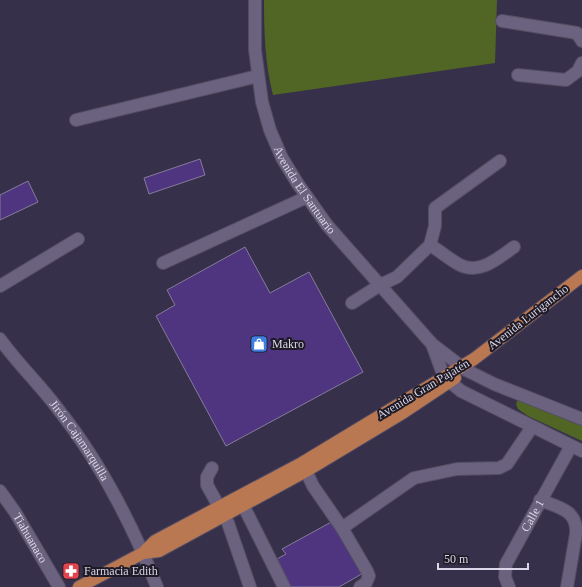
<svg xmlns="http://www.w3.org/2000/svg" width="582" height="587" font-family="'Times New Roman',serif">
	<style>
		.green { fill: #516624 }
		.building { fill: #4f357f; stroke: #847c9a }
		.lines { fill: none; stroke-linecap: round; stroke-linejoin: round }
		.minor-casing { stroke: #544d63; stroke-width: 14 }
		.major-casing { stroke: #544d63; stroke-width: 14 }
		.minor { stroke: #6a627f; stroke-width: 12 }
		.major { stroke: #b97852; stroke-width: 12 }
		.labels { text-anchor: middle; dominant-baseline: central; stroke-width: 4; stroke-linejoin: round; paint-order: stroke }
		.street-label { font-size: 12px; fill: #dcd7e8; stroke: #1d1a26 }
		.poi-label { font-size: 12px; fill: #dcd7e8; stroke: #1d1a26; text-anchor: start }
	</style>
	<rect width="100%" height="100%" fill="#37304a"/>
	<!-- green -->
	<path class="green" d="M264,0H497L495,63L273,95C265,64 264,32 264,0Z
		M518,399L582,425V441L528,416L518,409L516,404Z"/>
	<!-- building -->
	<path class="building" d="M200,159L205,175L149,194L144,178Z
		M28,181L38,202L0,220V195Z
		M245,247L270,293L309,272L363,372L226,446L156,316L175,305L167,290Z
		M335,520L365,572L339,587H291L277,559L286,554L282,549Z"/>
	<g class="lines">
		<defs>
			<g id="minor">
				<path id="s1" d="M255,0V50L262,102L270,130L282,158L298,184L327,225L432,344L466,370L494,384L582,419"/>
				<path d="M502,21L577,33L582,41"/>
				<path d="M518,75L566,80L578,71L582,63"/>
				<path d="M76,120L258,76"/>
				<path d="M430,245C440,251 449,259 460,265C480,275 498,258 514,247"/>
				<path d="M163,263L307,197"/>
				<path d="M0,286L78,239"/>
				<path d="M352,303L380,285L397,277L430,245L435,226V208L500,161"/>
				<path id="s2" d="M0,339C18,364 40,385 58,409C101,463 132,524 157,587"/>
				<path d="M432,344L444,377L461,391L582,451"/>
				<path d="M212,468L207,477V485L228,523L250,587"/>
				<path d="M306,471L313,486L342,528L367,571L369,576L366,583L360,587"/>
				<path id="s3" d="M0,491L15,512L59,587"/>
				<path d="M540,500C558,507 578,510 576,534L567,587"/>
				<path d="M243,505L284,587"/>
				<path d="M342,528L414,478L457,469L499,468L507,464L532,427"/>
				<path id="s4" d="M509,587L505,577L506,564L571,446"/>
			</g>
			<path id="major" d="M143,553L159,551L306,471L404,412L455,378
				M79,587L143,553L155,541L302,463L474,359L582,276"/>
		</defs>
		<!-- minor casing -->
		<use href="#minor" class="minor-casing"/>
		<!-- major casing -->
		<use href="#major" class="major-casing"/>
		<!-- minor -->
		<use href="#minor" class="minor"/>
		<!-- major -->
		<use href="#major" class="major"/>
	</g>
	<!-- icons -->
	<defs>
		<symbol id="shop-square" viewBox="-11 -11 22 22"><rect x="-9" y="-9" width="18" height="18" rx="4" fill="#3f7fe0" stroke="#1d1a26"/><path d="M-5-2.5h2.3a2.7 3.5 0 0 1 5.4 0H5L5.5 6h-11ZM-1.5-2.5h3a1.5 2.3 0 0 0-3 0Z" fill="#fff"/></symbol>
		<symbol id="pharmacy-square" viewBox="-11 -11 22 22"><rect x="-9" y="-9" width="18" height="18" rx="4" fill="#e0444e" stroke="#1d1a26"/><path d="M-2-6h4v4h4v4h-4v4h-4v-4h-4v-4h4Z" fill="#fff"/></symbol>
	</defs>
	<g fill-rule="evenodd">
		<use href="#shop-square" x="249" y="334" width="20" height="20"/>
		<use href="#pharmacy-square" x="61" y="561" width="20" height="20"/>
	</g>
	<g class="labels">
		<!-- street labels -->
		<g class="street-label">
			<text stroke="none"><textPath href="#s1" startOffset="201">Avenida El Santuario</textPath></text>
			<text transform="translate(528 317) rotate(-38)">Avenida Lurigancho</text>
			<text transform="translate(423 389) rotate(-31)">Avenida Gran Pajatén</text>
			<text stroke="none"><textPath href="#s2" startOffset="129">Jirón Cajamarquilla</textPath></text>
			<text stroke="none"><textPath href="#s4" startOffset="79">Calle 1</textPath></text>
			<text stroke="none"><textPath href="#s3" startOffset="56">Tiahuanaco</textPath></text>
		</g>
		<!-- poi labels -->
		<g class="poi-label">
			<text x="272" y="344">Makro</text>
			<text x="84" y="571">Farmacia Edith</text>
		</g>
	</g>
	<!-- scale -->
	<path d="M438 563v6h90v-6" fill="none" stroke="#dcd7e8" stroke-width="2"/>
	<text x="444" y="563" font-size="12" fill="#dcd7e8" stroke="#1d1a26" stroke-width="3" paint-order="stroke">50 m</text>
</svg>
